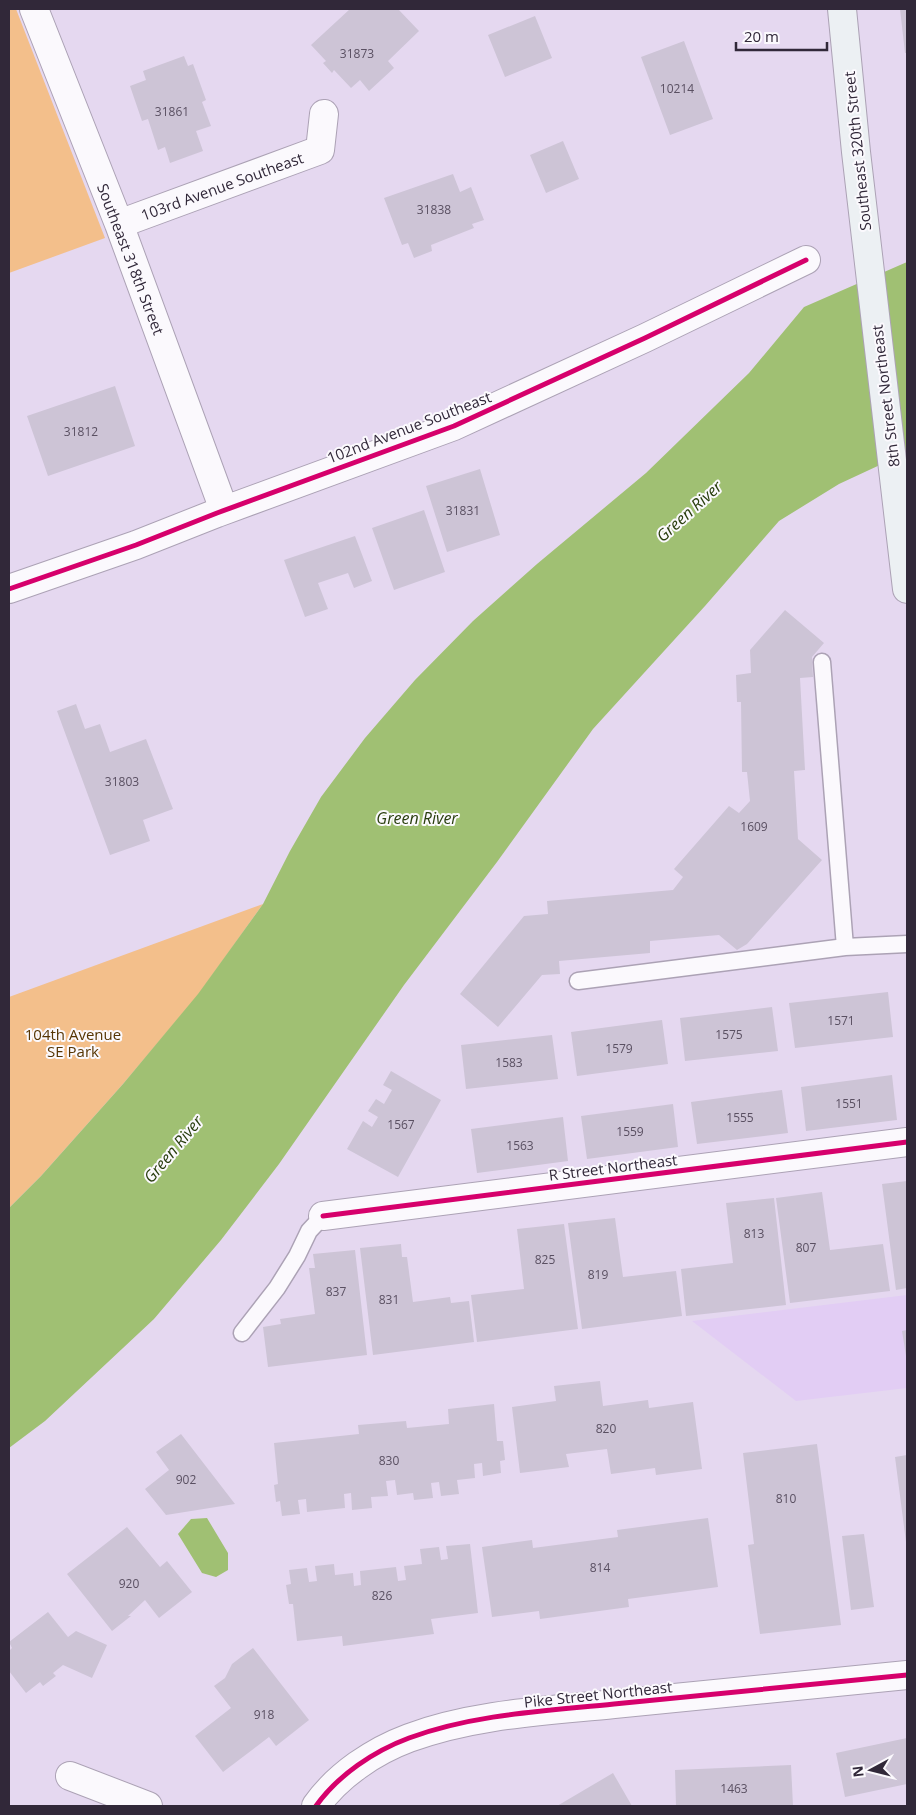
<svg xmlns="http://www.w3.org/2000/svg" width="916" height="1815" font-family="'Open Sans',sans-serif">
	<style>
		.built { fill: #e2cdf4 }
		.green { fill: #f3bf8b }
		.water { fill: #a0c073 }
		.building { fill: #cdc4d6 }
		.lines { fill: none; stroke-linecap: round; stroke-linejoin: round }
		.service-casing { stroke: #aca2b5; stroke-width: 19 }
		.minor-casing { stroke: #aca2b5; stroke-width: 30 }
		.secondary-casing { stroke: #aca2b5; stroke-width: 30 }
		.service { stroke: #fbf9fd; stroke-width: 16 }
		.minor { stroke: #fbf9fd; stroke-width: 28 }
		.secondary { stroke: #ecf0f3; stroke-width: 28 }
		.cycleway-casing { stroke: #fbf9fd; stroke-width: 8 }
		.cycleway { stroke: #d6006c; stroke-width: 5 }
		.labels { text-anchor: middle; dominant-baseline: central; stroke-width: 4; stroke-linejoin: round; paint-order: stroke }
		.number-label { font-size: 12px; fill: #5a5062 }
		.street-label { font-size: 15px; fill: #312839; stroke: #fbf9fd }
		.park-label { font-size: 15px; fill: #563503; stroke: #fbf9fd }
		.water-label { font-size: 16px; font-style: italic; fill: #293e0e; stroke: #fbf9fd }
	</style>
	<rect width="100%" height="100%" fill="#e5d8f0"/>
	<!-- built -->
	<path class="built" d="M907,1295V1388L796,1401L692,1321Z"/>
	<!-- green -->
	<path class="green" d="M9,9H16L105,238L9,273Z
		M263,904L198,995L123,1084L41,1176L9,1208V997Z"/>
	<!-- water -->
	<path class="water" d="M907,262V454L882,464L839,484L779,521L705,606L593,729L497,862L404,985L279,1164L221,1240L154,1319L45,1421L9,1448V1208L41,1176L123,1084L198,994L263,904L290,851L321,797L365,738L415,680L473,621L537,564L646,473L749,373L804,307Z
		M207,1518L228,1553V1570L216,1577L202,1573L178,1534L191,1519Z"/>
	<!-- building -->
	<path class="building" d="M350,9H398L419,31L388,61L394,68L369,91L360,80L351,88L334,70L332,73L323,63L326,61L311,45Z
		M900,9H907V53H905Z
		M535,16L552,58L505,77L488,35Z
		M684,41L713,119L670,135L641,57Z
		M184,56L188,66L193,64L206,100L202,102L211,126L196,131L203,151L170,163L165,147L158,150L148,119L142,121L130,86L146,80L143,71Z
		M563,141L579,179L546,193L530,155Z
		M453,174L460,192L471,187L484,220L472,224L474,228L431,245L432,251L414,258L408,243L402,245L384,198Z
		M115,386L135,446L48,476L27,416Z
		M480,469L500,535L447,552L426,486Z
		M424,510L445,572L394,590L372,528Z
		M355,536L372,581L354,588L348,573L318,583L328,609L305,617L284,560Z
		M785,610L824,643L812,657L813,677L800,678L805,770L794,771L798,839L822,860L747,944L737,950L719,935L650,941V953L559,961L560,974L542,975L498,1027L460,994L524,916L548,914L547,901L673,890L683,877L674,869L729,806L739,813L750,801L747,772H742L741,702H737L736,675L751,673L750,650Z
		M76,704L85,729L100,724L110,752L146,739L173,809L143,820L150,841L110,855L57,711Z
		M888,992L893,1037L795,1048L789,1003Z
		M772,1007L778,1051L685,1061L680,1018Z
		M662,1020L668,1064L577,1076L571,1032Z
		M552,1035L558,1079L466,1089L461,1045Z
		M391,1071L441,1100L398,1177L347,1149L363,1121L372,1127L378,1117L368,1111L376,1099L384,1104L392,1090L383,1085Z
		M892,1075L897,1120L806,1131L801,1087Z
		M782,1090L788,1133L697,1144L691,1102Z
		M673,1104L678,1147L587,1159L581,1116Z
		M563,1117L568,1161L477,1173L471,1129Z
		M907,1181V1288L896,1290L882,1184Z
		M822,1192L830,1250L883,1244L890,1291L790,1303L776,1198Z
		M774,1198L786,1305L686,1316L681,1269L733,1263L726,1203Z
		M615,1218L623,1277L676,1271L682,1316L582,1329L568,1223Z
		M564,1224L578,1329L477,1342L471,1295L524,1289L517,1229Z
		M401,1244L402,1257H407L413,1302L450,1297L451,1303L469,1301L474,1342L373,1355L360,1248Z
		M355,1250L367,1355L268,1367L263,1327L281,1324L280,1319L315,1314L309,1268H315L313,1254Z
		M907,1330V1355L906,1356L902,1331Z
		M600,1381L603,1406L648,1400L649,1408L693,1402L702,1469L656,1475L655,1468L611,1474L607,1449L566,1454L569,1467L520,1473L512,1407L556,1401L554,1386Z
		M494,1404L497,1441H503L505,1460L500,1461L501,1473L483,1476L482,1463L474,1464L475,1478L457,1480L459,1494L441,1496L439,1482L431,1483L433,1498L414,1500L413,1493L397,1495L395,1480L386,1481L388,1496L371,1497L372,1508L352,1510L351,1493L344,1494L345,1508L307,1512L306,1499L298,1500L300,1514L282,1516L280,1501L276,1502L274,1485L278,1484L274,1443L359,1434L358,1425L406,1421L407,1428L449,1424L448,1409Z
		M181,1434L235,1504L166,1515L145,1489L169,1470L156,1452Z
		M817,1444L841,1625L760,1634L748,1545L754,1544L743,1453Z
		M907,1455V1542H906L895,1457Z
		M708,1518L718,1587L628,1599L629,1607L540,1619L539,1611L492,1617L482,1547L532,1540L533,1548L618,1537L617,1530Z
		M127,1527L160,1567L167,1561L192,1592L159,1618L145,1600L128,1616H131L112,1631L67,1574Z
		M864,1534L874,1607L851,1610L842,1536Z
		M470,1544L478,1613L431,1619L434,1634L343,1646L342,1636L297,1641L293,1604H289L286,1585L291,1584L289,1570L307,1568L309,1582L317,1581L315,1566L334,1564L335,1575L353,1573L354,1586L361,1585L360,1571L396,1567L398,1581L406,1580L404,1566L422,1564L420,1549L439,1547L441,1560L448,1559L446,1546Z
		M48,1612L68,1637L76,1631L107,1645L92,1678L63,1665L53,1673L56,1676L43,1686L40,1682L26,1693L9,1671V1651L12,1648L9,1642Z
		M253,1648L309,1720L276,1746L269,1737L223,1772L195,1736L231,1708L214,1686L225,1678L232,1664Z
		M907,1738V1784L845,1797L836,1753Z
		M791,1765L793,1806H676L675,1770Z
		M613,1773L632,1806H557Z"/>
	<g class="lines">
		<defs>
			<path id="service" d="M822,662L845,947
				M578,981L845,947L907,944
				M242,1333L277,1288L297,1256L309,1231L323,1216"/>
			<path id="minor" d="M34,9L119,224L224,510
				M119,224L320,150L324,114
				M9,589L136,545L217,513L454,426L645,338L806,260
				M323,1216L907,1142
				M70,1776L148,1806
				M316,1806C338,1775 374,1751 409,1738C474,1714 546,1711 614,1704C712,1694 810,1685 907,1675"/>
			<path id="secondary" d="M842,9L856,152L907,589"/>
		</defs>
		<!-- service casing -->
		<use href="#service" class="service-casing"/>
		<!-- minor casing -->
		<use href="#minor" class="minor-casing"/>
		<!-- secondary casing -->
		<use href="#secondary" class="secondary-casing"/>
		<!-- service -->
		<use href="#service" class="service"/>
		<!-- minor -->
		<use href="#minor" class="minor"/>
		<!-- secondary -->
		<use href="#secondary" class="secondary"/>
		<defs>
			<path id="cycleway" d="M9,589L136,545L217,513L454,426L645,338L806,260
				M323,1216L907,1142
				M316,1806C338,1775 374,1751 409,1738C474,1714 546,1711 614,1704C712,1694 810,1685 907,1675"/>
		</defs>
		<!-- cycleway casing -->
		<use href="#cycleway" class="cycleway-casing"/>
		<!-- cycleway -->
		<use href="#cycleway" class="cycleway"/>
	</g>
	<g class="labels">
		<!-- number labels -->
		<g class="number-label">
			<text x="357" y="53">31873</text>
			<text x="677" y="88">10214</text>
			<text x="172" y="111">31861</text>
			<text x="434" y="209">31838</text>
			<text x="81" y="431">31812</text>
			<text x="463" y="510">31831</text>
			<text x="122" y="781">31803</text>
			<text x="754" y="826">1609</text>
			<text x="841" y="1020">1571</text>
			<text x="729" y="1034">1575</text>
			<text x="619" y="1048">1579</text>
			<text x="509" y="1062">1583</text>
			<text x="849" y="1103">1551</text>
			<text x="740" y="1117">1555</text>
			<text x="401" y="1124">1567</text>
			<text x="630" y="1131">1559</text>
			<text x="520" y="1145">1563</text>
			<text x="754" y="1233">813</text>
			<text x="806" y="1247">807</text>
			<text x="545" y="1259">825</text>
			<text x="598" y="1274">819</text>
			<text x="336" y="1291">837</text>
			<text x="389" y="1299">831</text>
			<text x="606" y="1428">820</text>
			<text x="389" y="1460">830</text>
			<text x="186" y="1479">902</text>
			<text x="786" y="1498">810</text>
			<text x="600" y="1567">814</text>
			<text x="129" y="1583">920</text>
			<text x="382" y="1595">826</text>
			<text x="264" y="1714">918</text>
			<text x="734" y="1788">1463</text>
		</g>
		<!-- street labels -->
		<g class="street-label">
			<text transform="translate(857 151) rotate(-96)">Southeast 320th Street</text>
			<text transform="translate(222 186) rotate(-20)">103rd Avenue Southeast</text>
			<text transform="translate(131 259) rotate(69)">Southeast 318th Street</text>
			<text transform="translate(885 396) rotate(-97)">8th Street Northeast</text>
			<text transform="translate(409 427) rotate(-21)">102nd Avenue Southeast</text>
			<text transform="translate(613 1167) rotate(-7)">R Street Northeast</text>
			<text transform="translate(598 1694) rotate(-6)">Pike Street Northeast</text>
		</g>
		<!-- park labels -->
		<g class="park-label">
			<text x="73" y="1034">104th Avenue<tspan x="73" dy="17">SE Park</tspan></text>
		</g>
		<!-- water labels -->
		<g class="water-label">
			<text transform="translate(689 511) rotate(-42)">Green River</text>
			<text x="417" y="818">Green River</text>
			<text transform="translate(173 1149) rotate(-50)">Green River</text>
		</g>
	</g>
	<!-- border -->
	<rect width="916" height="1815" fill="none" stroke="#312839" stroke-width="20"/>
	<!-- north arrow -->
	<g transform="translate(871 1770) rotate(263)" stroke="#fbf9fd" stroke-width="4" paint-order="stroke">
	<path d="M0-4L9 19L0 12L-9 19Z" fill="#312839"/>
	<text y="-8" font-size="14" font-weight="bold" text-anchor="middle" fill="#312839">N</text>
	</g>
	<!-- scale -->
	<path d="M736 42v8h91v-8" fill="none" stroke="#312839" stroke-width="2.5"/>
	<text x="744" y="42" font-size="15" fill="#312839" stroke="#fbf9fd" stroke-width="4" paint-order="stroke">20 m</text>
</svg>
